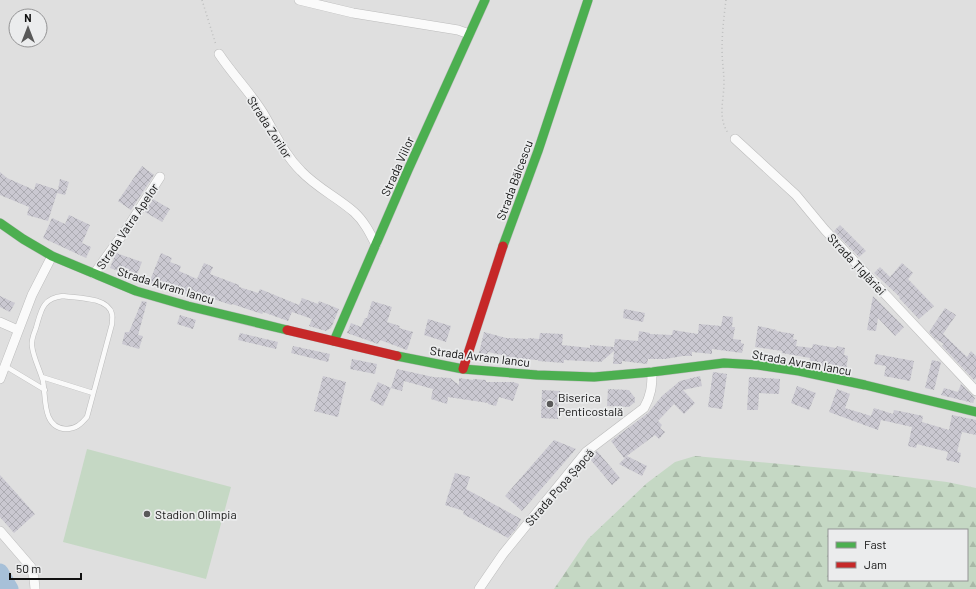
<svg xmlns="http://www.w3.org/2000/svg" width="976" height="589" font-family="Barlow,sans-serif">
	<style>
		.grass { fill: #c5d8c4 }
		.forest { fill: url(#forest-firs); fill-rule: evenodd }
		.lines { fill: none; stroke-linecap: round; stroke-linejoin: round }
		.river { stroke: #a7c0d8; stroke-width: 17 }
		.building { fill: url(#building-cross-hatch) }
		.lane-casing { stroke: #bcbcbc; stroke-width: 5.5 }
		.street-casing { stroke: #bcbcbc; stroke-width: 10 }
		.fast-casing { stroke: #bcbcbc; stroke-width: 10 }
		.jam-casing { stroke: #bcbcbc; stroke-width: 10 }
		.path { stroke: #bebfbf; stroke-width: 1.5; stroke-dasharray: 1 3; stroke-linecap: butt }
		.lane { stroke: #fafafa; stroke-width: 4.5 }
		.street { stroke: #fafafa; stroke-width: 9 }
		.fast { stroke: #4caf50; stroke-width: 9 }
		.jam { stroke: #c62828; stroke-width: 9 }
		.poi-dot { fill: #595959; stroke: #ebeced; stroke-width: 1.5 }
		.labels { text-anchor: middle; dominant-baseline: central; stroke-width: 3.5; stroke-linejoin: round; paint-order: stroke }
		.street-label { font-size: 12px; fill: #111; stroke: #ebeced }
		.poi-label { font-size: 12px; fill: #111; stroke: #ebeced; text-anchor: start }
	</style>
	<defs>
		<pattern id="forest-firs" width="22" height="20" patternUnits="userSpaceOnUse"><rect width="22" height="20" fill="#c5d8c4"/><path d="M5 1l3.5 6h-7zM16 11l3.5 6h-7z" fill="#a8b8a7"/></pattern>
		<pattern id="building-cross-hatch" width="8" height="8" patternUnits="userSpaceOnUse"><rect width="8" height="8" fill="#cac8d1"/><path d="M0 0l8 8M0 8l8-8" fill="none" stroke="#acabb2"/></pattern>
	</defs>
	<rect width="100%" height="100%" fill="#dfdfdf"/>
	<!-- grass -->
	<path class="grass" d="M87,449L231,487L206,579L63,542Z"/>
	<!-- forest -->
	<path class="forest" d="M695,456L846,470L947,482L976,488V589H554L588,539L647,483L675,462ZM829,530H967V580H829Z"/>
	<g class="lines">
		<!-- river -->
		<path class="river" d="M0,572L10,589"/>
	</g>
	<!-- building -->
	<path class="building" d="M142,166L154,175L131,210L118,201Z
		M0,172L7,178L34,190L36,183L58,190L60,179L69,182L65,195L57,193L48,221L27,215L29,207L0,195Z
		M153,199L170,209L162,222L145,212Z
		M69,215L90,225L82,243L91,247L86,258L43,238L52,218L65,224Z
		M840,225L866,251L859,257L834,231Z
		M116,253L142,262L136,277L110,268Z
		M161,253L172,258L170,262L181,266L179,271L197,279L204,263L213,267L210,274L239,285V287L258,293L260,289L299,305L302,298L318,304L319,301L339,309L331,328L326,331L309,326L312,319L292,312L288,321L263,312L262,314L232,304L231,305L202,295L201,298L189,293L188,295L160,285V287L149,283Z
		M902,263L913,273L908,279L934,306L919,319L899,298L900,297L874,273L880,267L890,277Z
		M0,296L15,303L10,312L0,307Z
		M873,296L904,327L895,336L878,318L876,331L867,330Z
		M142,301L147,302L138,335L143,336L139,349L122,344L125,332H129Z
		M372,301L392,307L387,322L400,326L399,328L413,332L407,350L380,340L378,344L347,333L351,323L361,327L365,318H367Z
		M945,308L956,315L943,334L967,357L971,351L976,356V378L974,380L942,346L944,344L934,338L929,332Z
		M624,309L645,313L643,322L623,318Z
		M180,315L196,320L193,329L177,324Z
		M723,316L733,317L732,327H735L733,339L741,340V343L744,344L742,353L712,349V354L692,352V356H683L665,359H648L647,364L622,361V364H613L614,351L601,362L564,360V363L538,361V360L502,358V355L488,352L487,355L479,353L484,332L506,338L528,339V338L539,339L540,333L563,334L562,345L590,348V345L614,347L615,339L638,341L639,331L650,333V334L672,335L673,330L698,334L699,324L721,326Z
		M428,319L451,326L446,342L424,335Z
		M758,326L777,330L776,331L794,334L793,339L797,340L796,346L812,348L813,344L836,348L837,346L845,348L844,355L848,356L846,371L809,363L810,358L782,353V351L755,347Z
		M240,333L278,342L276,349L238,340Z
		M293,346L330,354L328,362L291,353Z
		M876,354L914,361L910,381L884,376L886,366L874,364Z
		M352,359L377,364L375,374L350,369Z
		M932,360L941,362L934,390L925,388Z
		M397,369L433,377L450,378L459,385V378L473,380V379L486,380V382H513L519,384L513,401L499,397L496,406L488,404V403L448,397L447,404L431,399L433,389L404,381L402,391L391,388Z
		M713,372L727,374L722,409L708,407Z
		M323,376L346,382L338,417L314,411Z
		M700,376L702,386L683,390L695,403L684,414L674,404L658,421L662,425L660,428L665,432L659,439L655,435L624,458L611,441L648,413L662,396L680,381Z
		M749,377L780,379L779,394L759,393L758,410H747Z
		M378,382L391,388L383,406L370,400Z
		M961,384L975,398L973,403L941,395L944,388L958,392Z
		M797,386L816,393L809,410L791,403Z
		M608,389L629,390L635,398V402L629,407L607,406Z
		M837,389L850,394L845,408L871,416L874,408L893,414L894,410L909,413L923,416L922,422L949,430L952,415L976,420V435L962,432L957,452L961,453L959,463L946,460L948,452L917,444L916,448L908,446L912,427L881,420L878,430L829,412Z
		M542,390L560,391L558,419L541,418Z
		M554,440L576,449L522,511L505,496Z
		M597,451L620,478L612,485L589,458Z
		M627,456L647,466L642,476L619,464Z
		M455,473L470,477L466,489L521,519L516,529L508,538L463,514L464,511L445,505Z
		M0,475L35,514L14,533L0,517Z"/>
	<g class="lines">
		<defs>
			<path id="lane" d="M63,296C77,298 108,297 112,314C113,317 112,321 112,324L87,417C81,424 76,429 66,429C42,428 46,397 43,381C40,370 33,357 32,346C31,340 34,333 36,328C41,311 42,298 63,296Z
				M5,366L45,390
				M42,377L93,393"/>
			<path id="street" d="M299,0L353,13L458,30L469,34
				M219,54C233,75 250,92 263,113C275,133 284,154 301,171C317,188 337,197 354,212C364,221 370,233 376,245
				M735,139L796,195L825,230L976,391
				M94,274L128,227L160,177
				M0,322L18,330
				M0,379L32,295L52,256
				M0,531L31,567L34,578L35,589
				M479,589L503,554L586,452L644,408C651,396 652,386 652,372"/>
			<path id="fast" d="M0,223L23,239L52,256L136,291L188,306L287,330
				M503,246L538,151L588,0
				M334,341L408,170L485,0
				M397,356L463,369L537,375L594,377L652,372L724,363L758,365L799,371L865,385L976,412"/>
			<path id="jam" d="M287,330L397,356
				M463,369L503,246"/>
		</defs>
		<!-- lane casing -->
		<use href="#lane" class="lane-casing"/>
		<!-- street casing -->
		<use href="#street" class="street-casing"/>
		<!-- fast casing -->
		<use href="#fast" class="fast-casing"/>
		<!-- jam casing -->
		<use href="#jam" class="jam-casing"/>
		<!-- path -->
		<path class="path" d="M202,0L216,45
			M726,0C724,16 722,33 722,49C722,61 724,72 724,83C724,100 717,119 729,134"/>
		<!-- lane -->
		<use href="#lane" class="lane"/>
		<!-- street -->
		<use href="#street" class="street"/>
		<!-- fast -->
		<use href="#fast" class="fast"/>
		<!-- jam -->
		<use href="#jam" class="jam"/>
	</g>
	<!-- markers -->
	<g class="poi-dot">
		<circle cx="550" cy="404" r="4"/>
		<circle cx="147" cy="514" r="4"/>
	</g>
	<g class="labels">
		<!-- street labels -->
		<g class="street-label">
			<text transform="translate(270 127) rotate(57)">Strada Zorilor</text>
			<text transform="translate(397 166) rotate(-66)">Strada Viilor</text>
			<text transform="translate(514 180) rotate(-70)">Strada Bălcescu</text>
			<text transform="translate(127 226) rotate(-56)">Strada Vatra Apelor</text>
			<text transform="translate(857 264) rotate(47)">Strada Țiglăriei</text>
			<text transform="translate(166 285) rotate(17)">Strada Avram Iancu</text>
			<text transform="translate(480 356) rotate(7)">Strada Avram Iancu</text>
			<text transform="translate(802 362) rotate(10)">Strada Avram Iancu</text>
			<text transform="translate(559 487) rotate(-49)">Strada Popa Șapcă</text>
		</g>
		<!-- poi labels -->
		<g class="poi-label">
			<text x="558" y="397">Biserica<tspan x="558" dy="14">Penticostală</tspan></text>
			<text x="155" y="514">Stadion Olimpia</text>
		</g>
	</g>
	<!-- legend -->
	<rect x="828" y="529" width="140" height="52" fill="#ebeced" stroke="#949495"/>
	<rect x="836" y="542" width="20" height="6" fill="#4caf50" stroke="#949495"/>
	<text x="864" y="549" font-size="12" fill="#111111">Fast</text>
	<rect x="836" y="562" width="20" height="6" fill="#c62828" stroke="#949495"/>
	<text x="864" y="569" font-size="12" fill="#111111">Jam</text>
	<!-- north arrow -->
	<g transform="translate(28 28)"><circle r="19" fill="#ebeced" stroke="#949495"/>
	<path d="M0-3L7 15L0 10L-7 15Z" fill="#595959"/>
	<text y="-6" font-size="11" font-weight="bold" text-anchor="middle" fill="#111111">N</text>
	</g>
	<!-- scale -->
	<path d="M10 573v6h71v-6" fill="none" stroke="#111111" stroke-width="2"/>
	<text x="16" y="573" font-size="12" fill="#111111" stroke="#ebeced" stroke-width="3" paint-order="stroke">50 m</text>
</svg>
